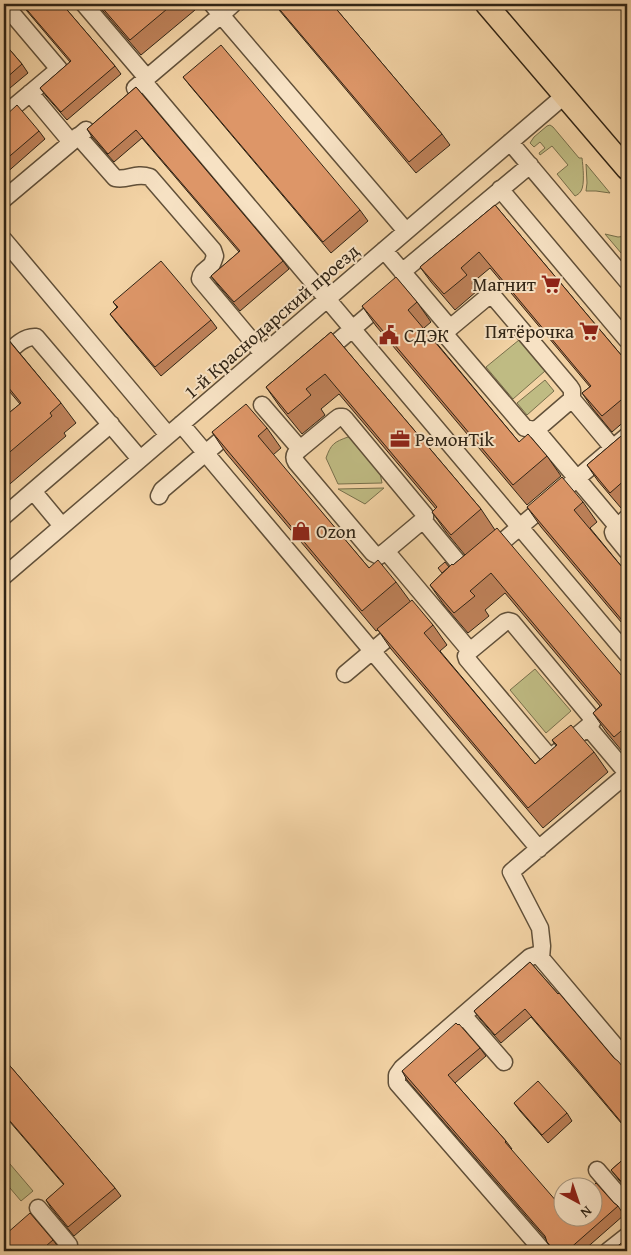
<svg xmlns="http://www.w3.org/2000/svg" width="631" height="1255" font-family="'Gentium Book Plus',serif">
	<style>
		.green { fill: #bfbb83; stroke: #78704c }
		.lines { fill: none; stroke-linecap: round; stroke-linejoin: round }
		.minor-casing { stroke: #615039; stroke-width: 19 }
		.major-casing { stroke: #302415; stroke-width: 24 }
		.minor { stroke: #f7e2c4; stroke-width: 16 }
		.major { stroke: #f3d3a5; stroke-width: 21 }
		.wall { fill: #be8159; stroke: #302415 }
		.building { fill: #dd9668; stroke: #302415 }
		.labels { text-anchor: middle; dominant-baseline: central; stroke-width: 4; stroke-linejoin: round; paint-order: stroke }
		.poi-label { font-size: 19px; fill: #302415; stroke: #f7e2c4; text-anchor: start }
		.street-label { font-size: 19px; fill: #302415; stroke: #f7e2c4 }
	</style>
	<rect width="100%" height="100%" fill="#f3d3a5"/>
	<filter id="stains"><feTurbulence type="fractalNoise" baseFrequency=".004" numOctaves="4"/><feColorMatrix values="0 0 0 0 .2 0 0 0 0 .09 0 0 0 0 .02 0 0 0 .5 -.17"/></filter>
	<radialGradient id="worn" r=".72"><stop offset=".6" stop-color="#630" stop-opacity="0"/><stop offset="1" stop-color="#630" stop-opacity=".3"/></radialGradient>
	<!-- green -->
	<path class="green" d="M550,125L553,127L579,158H582C583,166 585,185 581,191C579,194 577,195 575,196L557,174L568,165L552,146L540,155L539,153L545,148L540,142L534,147L530,143L534,137L547,126Z
		M586,164L610,193L596,191H586L587,183Z
		M605,234L618,237L627,236V260Z
		M519,340L545,371L513,399L486,367Z
		M545,380L554,391L527,415L517,403Z
		M348,437L357,438L380,473L382,483L338,484L326,458C331,444 334,442 348,437Z
		M384,488L365,504L338,489Z
		M535,669L571,711L546,733L510,690Z
		M4,1157L33,1191L21,1201L4,1181Z"/>
	<g class="lines">
		<defs>
			<path id="minor" d="M4,4L59,69L4,115
				M84,4L147,78
				M233,4L221,15L406,231
				M143,81L627,654
				M135,88L221,15L212,4
				M30,93L71,142
				M78,136L115,178C128,181 135,172 150,177L213,250L215,256C214,259 213,262 212,264C207,270 201,271 200,279L263,354
				M510,142L627,281
				M500,189L627,340
				M4,199L86,130
				M4,240L168,435
				M384,250L450,328L486,298L489,296H493L570,387L572,390V399L613,448
				M402,272L530,165
				M450,328C447,332 446,334 448,338L525,428L536,430L617,526
				M323,354L384,302
				M4,357C13,348 23,336 36,337L140,459
				M262,405L300,449C295,453 293,457 296,462L373,553L379,556L386,551L470,651L466,656L467,659L547,754L551,756L555,754L591,724L593,720L591,717L512,622L508,621L505,622L470,651
				M181,424L539,849
				M536,430L572,399
				M300,449L335,420L339,417H343L346,420L425,515V518L423,520L386,551
				M33,491L111,424
				M159,496L162,490L235,428
				M4,516L33,491L62,526
				M627,518L613,532L614,535L627,551
				M423,520L466,572
				M489,553L627,436
				M4,576L564,96
				M345,674L402,626
				M588,727L627,773
				M541,958L536,955L530,957L402,1068L397,1075V1083L543,1251
				M541,958L542,946L540,928L511,872L627,774
				M541,958L627,1060
				M463,1015L504,1062
				M597,1170L627,1205
				M38,1208L69,1245
				M608,1251L627,1236"/>
			<path id="major" d="M486,4L627,169"/>
		</defs>
		<!-- minor casing -->
		<use href="#minor" class="minor-casing"/>
		<!-- major casing -->
		<use href="#major" class="major-casing"/>
		<!-- minor -->
		<use href="#minor" class="minor"/>
		<!-- major -->
		<use href="#major" class="major"/>
	</g>
	<!-- wall -->
	<path class="wall" d="M21,4H62L115,66L121,74L67,120L46,96L40,88L70,62Z
		M97,4H191L195,10L141,55Z
		M274,4H332L442,134L450,145L416,173Z
		M4,43L22,64L28,73L4,93Z
		M183,77L360,210L368,221L331,253L191,87Z
		M136,87L283,261L289,269L240,311L217,284L211,276L239,252L142,138L114,162L92,137L87,129Z
		M4,117L39,131L45,139L4,175Z
		M495,205L627,362V419L612,432L593,409L582,393L590,387L490,268L472,283L477,291L455,310L431,282L420,267Z
		M113,302L211,320L217,328L161,376L116,322L110,314L117,307Z
		M417,302L431,322L424,328L519,442L547,456L561,476L527,505L376,326L362,306Z
		M331,332L481,509L495,530L627,682V757L607,733L593,713L600,706L505,593L485,610L489,616L468,633L444,605L430,585L449,567L453,565L465,555L446,532L432,512L436,509L339,394L321,409L325,415L302,434L280,407L266,387Z
		M4,333L8,339L61,403L76,423L64,433L66,436L4,489V417L20,404L4,385Z
		M267,428L281,448L273,455L369,568L396,582L410,601L433,625L447,645L440,651L535,764L556,746L552,740L594,752L608,772L543,828L391,649L378,630L376,631L226,453L212,432Z
		M627,431V503L621,508L598,481L587,465Z
		M583,502L597,522L590,528L627,573V629L541,527L527,507Z
		M530,962L614,1058L627,1072V1130L583,1078L531,1017L501,1043L480,1019L474,1011Z
		M480,1048L486,1056L455,1083L506,1141L512,1149L511,1150L564,1218L614,1203L618,1206L624,1215L583,1251H553L547,1242L546,1239L407,1080L402,1071Z
		M4,1059L115,1188L121,1196L74,1236L51,1208L46,1200L64,1185L4,1115Z
		M514,1103L567,1113L572,1121L548,1143L520,1111Z
		M627,1156V1190L611,1170Z
		M6,1234L53,1240L59,1248L55,1251H4Z"/>
	<!-- building -->
	<path class="building" d="M22,4H62L115,66L61,112L40,88L71,61Z
		M99,4H173L130,40Z
		M275,4H332L442,134L409,162Z
		M4,43L22,64L4,80Z
		M221,45L360,210L323,242L183,77Z
		M136,87L283,261L234,302L211,276L240,251L136,130L108,154L87,129Z
		M17,105L39,131L4,161V117Z
		M495,205L627,362V395L602,416L582,393L591,386L479,252L461,268L467,275L444,294L420,267Z
		M161,261L211,320L155,367L110,314L118,307L113,302Z
		M396,277L417,302L408,310L519,442L528,434L547,456L513,485L362,306Z
		M331,332L481,509L451,535L432,512L437,507L325,374L306,389L311,395L288,414L266,387Z
		M5,336L61,403L50,413L52,416L4,457V417L21,403L4,382V337Z
		M246,404L267,428L258,436L369,568L378,560L396,582L362,611L212,432Z
		M627,431V478L610,493L587,465Z
		M562,477L583,502L574,510L627,573V626L527,507Z
		M497,528L627,682V726L614,737L593,713L602,705L491,573L470,591L475,596L454,613L430,585L452,564L453,565Z
		M445,562L449,567L442,573L438,568Z
		M412,600L433,625L424,633L535,764L557,745L552,740L571,725L594,752L528,808L377,629Z
		M530,962L558,994L559,993L614,1058L618,1061L627,1072V1129L577,1069L525,1009L495,1035L474,1011Z
		M456,1023L458,1025L459,1024L480,1048L448,1075L506,1141L505,1142L564,1210V1218H594V1188H591L596,1183L614,1203L618,1206L567,1251H555L547,1242L545,1236L402,1071Z
		M4,1059L115,1188L68,1227L46,1200L64,1184L4,1114Z
		M538,1081L567,1113L542,1135L514,1103Z
		M627,1156V1188L611,1170Z
		M30,1213L53,1240L40,1251H4V1231L6,1234Z
		M627,1238V1251H612Z"/>
	<!-- icons -->
	<defs>
		<symbol id="supermarket-bare" viewBox="-9 -9 18 18"><path d="M-6-5.5h2.5l.6 2H6L4.5 2H-2.5L-4.4-4H-6ZM-1.5 3.2a1.3 1.3 0 1 0 .1 0ZM3 3.2a1.3 1.3 0 1 0 .1 0Z" fill="#8f2418" stroke="#f7e2c4" stroke-width="2.5" paint-order="stroke"/></symbol>
		<symbol id="civic-bare" viewBox="-9 -9 18 18"><path d="M-.6-6.5H3V-4.5H.6V-3L4-1V1h2V6H-6V1h2V-1L-.6-3ZM-1.2 2.5V6h2.4V2.5Z" fill="#8f2418" stroke="#f7e2c4" stroke-width="2.5" paint-order="stroke"/></symbol>
		<symbol id="office-bare" viewBox="-9 -9 18 18"><path d="M-6-3h4V-5.5h4V-3h4V5H-6ZM-1-4.5V-3h2v-1.5ZM-6 0V1H6V0Z" fill="#8f2418" stroke="#f7e2c4" stroke-width="2.5" paint-order="stroke"/></symbol>
		<symbol id="shop-bare" viewBox="-9 -9 18 18"><path d="M-5-2.5h2.3a2.7 3.5 0 0 1 5.4 0H5L5.5 6h-11ZM-1.5-2.5h3a1.5 2.3 0 0 0-3 0Z" fill="#8f2418" stroke="#f7e2c4" stroke-width="2.5" paint-order="stroke"/></symbol>
	</defs>
	<g fill-rule="evenodd">
		<use href="#supermarket-bare" x="537" y="270" width="28" height="28"/>
		<use href="#supermarket-bare" x="575" y="317" width="28" height="28"/>
		<use href="#civic-bare" x="375" y="321" width="28" height="28"/>
		<use href="#office-bare" x="386" y="425" width="28" height="28"/>
		<use href="#shop-bare" x="287" y="517" width="28" height="28"/>
	</g>
	<g class="labels">
		<!-- poi labels -->
		<g class="poi-label">
			<text x="536" y="284" text-anchor="end">Магнит</text>
			<text x="574" y="331" text-anchor="end">Пятёрочка</text>
			<text x="404" y="335">СДЭК</text>
			<text x="415" y="439">РемонTik</text>
			<text x="316" y="531">Ozon</text>
		</g>
		<!-- street labels -->
		<g class="street-label">
			<text transform="translate(271 321) rotate(-41)">1-й Краснодарский проезд</text>
		</g>
	</g>
	<!-- margin -->
	<rect width="631" height="1255" fill="none" stroke="#f3d3a5" stroke-width="20"/>
	<rect x="5" y="5" width="621" height="1245" fill="none" stroke="#302415" stroke-width="2.5"/>
	<rect x="10" y="10" width="611" height="1235" fill="none" stroke="#302415"/>
	<!-- north arrow -->
	<g transform="translate(578 1202) rotate(140)"><circle r="24" fill="#f7e2c4" stroke="#a7967e"/>
	<path d="M0-4L9 19L0 12L-9 19Z" fill="#8f2418"/>
	<text y="-8" font-size="14" font-weight="bold" text-anchor="middle" fill="#302415">N</text>
	</g>
	<rect width="100%" height="100%" filter="url(#stains)"/>
	<rect width="100%" height="100%" fill="url(#worn)"/>
</svg>
